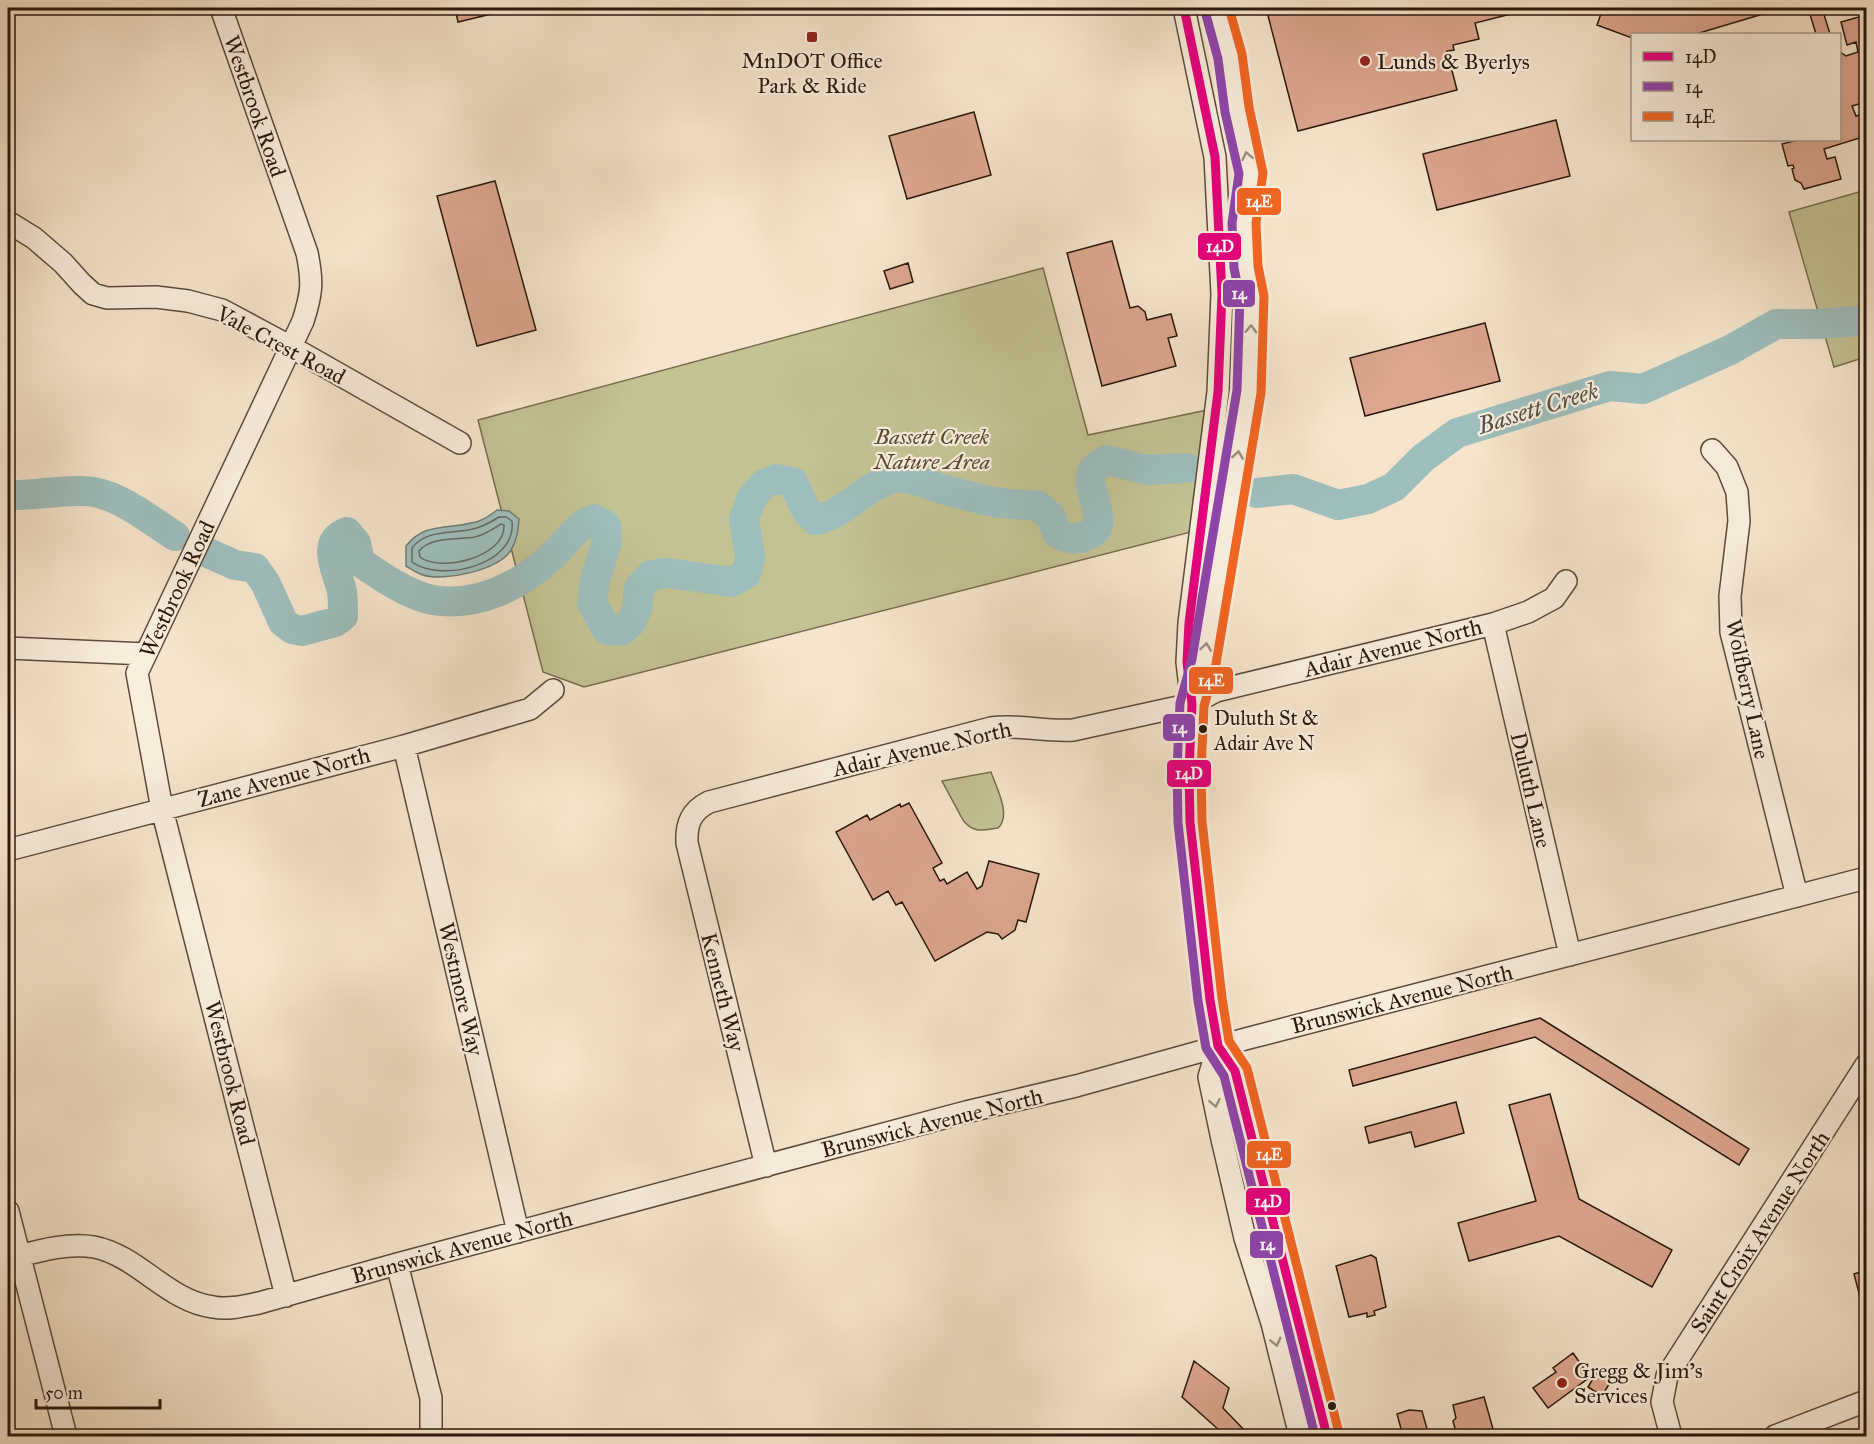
<svg xmlns="http://www.w3.org/2000/svg" width="1874" height="1444" font-family="'IM FELL Great Primer',serif">
	<style>
		.green { fill: #c3c293; stroke: #766d50; stroke-width: 1.5 }
		.water { fill: #9ebebd; stroke: #707c76; stroke-width: 1.5 }
		.lines { fill: none; stroke-linecap: round; stroke-linejoin: round }
		.shore { stroke: #646b64; stroke-width: 1.5 }
		.river { stroke: #9ebebd; stroke-width: 30 }
		.building { fill: #dca68f; stroke: #2a180c; stroke-width: 1.5 }
		.minor-casing { stroke: #5d4b3c; stroke-width: 24 }
		.minor { stroke: #f9eede; stroke-width: 21 }
		.bus-1-casing { stroke: #f9eede; stroke-width: 14 }
		.bus-2-casing { stroke: #f9eede; stroke-width: 14 }
		.bus-3-casing { stroke: #f9eede; stroke-width: 14 }
		.bus-1 { stroke: #e5007d; stroke-width: 9 }
		.bus-2 { stroke: #8e44ad; stroke-width: 9 }
		.bus-3 { stroke: #f26522; stroke-width: 9 }
		.oneway { stroke: #9c8e80 }
		.poi-dot { fill: #8f2418; stroke: #f9eede; stroke-width: 2 }
		.bus-dot { fill: #2a180c; stroke: #f9eede; stroke-width: 2 }
		.labels { text-anchor: middle; dominant-baseline: central; stroke-width: 4.5; stroke-linejoin: round; paint-order: stroke }
		.bus-label { font-size: 20px; fill: #2a180c; stroke: #f9eede; text-anchor: start }
		.poi-label { font-size: 22px; fill: #2a180c; stroke: #f9eede; text-anchor: start }
		.street-label { font-size: 22px; fill: #2a180c; stroke: #f9eede }
		.park-label { font-size: 22px; font-style: italic; fill: #584b34; stroke: #f9eede }
		.water-label { font-size: 24px; font-style: italic; fill: #53524a; stroke: #f9eede }
		.line-badge { stroke: #f9eede; stroke-width: 2 }
		.badge-label { font-size: 16px; text-anchor: middle; font-weight: bold; fill: #fff }
	</style>
	<rect width="100%" height="100%" fill="#f6e5cc"/>
	<filter id="stains"><feTurbulence type="fractalNoise" baseFrequency=".00333" numOctaves="4"/><feColorMatrix values="0 0 0 0 .2 0 0 0 0 .09 0 0 0 0 .02 0 0 0 .5 -.17"/></filter>
	<radialGradient id="worn" r=".72"><stop offset=".6" stop-color="#630" stop-opacity="0"/><stop offset="1" stop-color="#630" stop-opacity=".3"/></radialGradient>
	<!-- green -->
	<path class="green" d="M1866,190V357L1834,367L1789,212Z
		M1043,268L1088,435L1212,409L1191,532L584,687L543,672L478,420Z
		M991,772C996,787 1012,815 998,828C984,830 973,834 963,820L942,781Z"/>
	<!-- water -->
	<path class="water" d="M497,510L509,511L519,519C518,530 517,540 511,550C499,570 444,582 423,575C417,573 411,569 406,566V546C424,523 446,529 471,523C481,522 489,516 497,510Z"/>
	<g class="lines">
		<!-- shore -->
		<path class="shore" d="M499,517H506L512,521C517,565 441,583 412,562V548C426,529 453,534 473,529C483,527 491,522 499,517Z
			M501,524L504,525C506,557 440,573 420,557L419,551C431,536 458,540 475,537C484,535 493,529 501,524Z"/>
		<!-- river -->
		<path class="river" d="M1257,493L1293,489L1338,505L1368,499L1394,487L1423,458L1457,433L1610,386L1643,389L1730,350L1776,324H1820L1866,320
			M8,495C33,496 58,490 83,491C115,491 148,519 175,536
			M208,553L235,565L255,568L266,584L283,622L292,629L302,631L335,622L343,616C343,608 343,599 342,592C338,571 319,543 347,532L356,543L360,562C379,575 409,596 433,600C477,607 518,587 550,558C565,545 576,525 594,519L606,526L607,542L595,580L592,603L607,630L621,631L631,622L637,609L639,588L651,575L669,573L731,582L746,574L750,557L744,519L752,497L764,484L776,479L793,482L806,510L815,520C848,515 872,475 906,478C919,480 933,487 946,490C977,499 1005,506 1037,505L1051,517L1057,533C1069,539 1076,541 1088,535C1113,525 1086,493 1091,475C1093,467 1100,464 1107,460L1147,470L1187,468"/>
	</g>
	<!-- building -->
	<path class="building" d="M455,8H516L458,22Z
		M1266,8H1518L1519,12L1475,23L1479,39L1453,45L1454,50L1447,51L1457,90L1298,131Z
		M1603,8H1783L1696,34H1632V38L1597,25Z
		M1808,8H1822L1830,34H1816Z
		M1866,15V102L1852,106L1856,116L1863,114L1866,125V136L1824,149L1827,159L1835,157L1841,179L1804,189L1801,183L1795,180L1792,169L1794,168L1793,165L1788,166L1782,144L1798,140H1840V52L1846,56L1858,52L1856,42L1847,45L1841,22Z
		M974,112L991,175L907,199L889,136Z
		M1556,120L1570,176L1437,210L1423,154Z
		M495,181L536,330L477,346L437,196Z
		M1112,241L1130,308L1138,306L1145,312L1147,320L1171,314L1177,336L1168,338L1176,366L1102,386L1067,253Z
		M908,263L913,282L890,289L884,271Z
		M1485,323L1500,381L1365,416L1350,358Z
		M909,803L942,863L933,868L940,881L944,879L947,884L967,872L977,889L982,886L989,861L1039,874L1026,922L1018,920L1015,930L1002,939L998,934L987,932L935,961L902,902L896,905L888,891L873,900L836,832L867,815L870,820L900,804L901,807Z
		M1540,1018L1749,1149L1739,1165L1535,1037L1353,1086L1349,1070Z
		M1550,1094L1579,1199L1672,1250L1652,1287L1559,1236L1469,1261L1458,1223L1536,1201L1509,1105Z
		M1456,1102L1464,1133L1415,1147L1411,1132L1369,1143L1365,1127Z
		M1371,1255L1376,1258L1386,1307L1374,1311L1375,1315L1367,1317V1313L1349,1317L1336,1266Z
		M1866,1270V1311L1864,1312L1854,1274Z
		M1573,1353L1590,1377L1548,1408L1533,1388L1556,1372L1553,1368Z
		M1194,1361L1229,1388L1223,1408L1250,1436H1218L1219,1430L1182,1397Z
		M1597,1372L1611,1381L1602,1396L1588,1387Z
		M1484,1397L1495,1436H1457L1453,1421L1456,1418L1453,1405Z
		M1409,1410L1422,1411L1429,1436H1403L1397,1414Z"/>
	<g class="lines">
		<defs>
			<path id="minor" d="M221,8L307,253C313,282 312,293 303,321L137,673L162,809L286,1296
				M1184,8L1215,157L1222,294L1218,392L1189,623L1187,662L1192,704L1189,771L1190,822L1210,1000L1218,1046L1209,1077L1222,1139L1245,1238L1272,1323L1300,1436
				M8,222L34,238L63,263L82,284L93,294L107,298L156,297L188,301L222,310L291,347L460,443
				M1712,450L1727,467L1737,492L1739,521L1730,596L1731,632L1797,896
				M1493,624L1570,955
				M8,648L146,654
				M1195,694L1204,662L1249,391L1252,296L1246,267L1244,222L1251,174L1237,109L1230,57L1217,8
				M404,746L518,1232
				M8,850L404,746L530,709L553,690
				M1218,1046L1235,1071L1327,1436
				M766,1166L687,843C686,824 691,811 709,802L991,728C1019,724 1045,732 1073,730L1192,704L1216,691L1493,624L1528,612L1554,598L1566,581
				M8,1211L66,1436
				M8,1259C35,1252 66,1242 94,1247C139,1256 167,1301 213,1307C228,1310 244,1306 259,1303L397,1264L966,1112L1076,1086L1249,1038L1866,878
				M397,1264L431,1398V1436
				M1671,1436L1662,1402L1667,1376L1866,1065
				M1775,1436L1866,1401"/>
		</defs>
		<!-- minor casing -->
		<use href="#minor" class="minor-casing"/>
		<!-- minor -->
		<use href="#minor" class="minor"/>
		<defs>
			<path id="bus-1" d="M1184,8L1215,157L1222,294L1218,392L1189,623L1187,662L1192,704L1189,771L1190,822L1210,1000L1218,1046L1235,1071L1327,1436"/>
			<path id="bus-2" d="M1205,11L1218,59L1225,112L1239,174L1232,223L1234,268L1240,297L1237,390L1192,659L1180,703L1177,770L1178,823L1198,1001L1206,1048L1224,1076L1315,1436"/>
			<path id="bus-3" d="M1229,8L1242,54L1249,107L1263,173L1256,223L1258,266L1264,296L1261,393L1216,664L1204,706L1201,771L1202,821L1222,998L1229,1041L1247,1068L1339,1433"/>
		</defs>
		<!-- bus-1 casing -->
		<use href="#bus-1" class="bus-1-casing"/>
		<!-- bus-2 casing -->
		<use href="#bus-2" class="bus-2-casing"/>
		<!-- bus-3 casing -->
		<use href="#bus-3" class="bus-3-casing"/>
		<!-- bus-1 -->
		<use href="#bus-1" class="bus-1"/>
		<!-- bus-2 -->
		<use href="#bus-2" class="bus-2"/>
		<!-- bus-3 -->
		<use href="#bus-3" class="bus-3"/>
	</g>
	<!-- one-way arrows -->
	<defs><path id="oneway-chevron" d="M-2-3.5L2.5 0L-2 3.5" fill="none" stroke-width="1.6" stroke-linecap="round" stroke-linejoin="round" transform="scale(1.5)"/></defs>
	<g class="oneway">
		<use href="#oneway-chevron" transform="translate(1247 156) rotate(-102)"/>
		<use href="#oneway-chevron" transform="translate(1251 329) rotate(-88)"/>
		<use href="#oneway-chevron" transform="translate(1238 455) rotate(-81)"/>
		<use href="#oneway-chevron" transform="translate(1206 647) rotate(-82)"/>
		<use href="#oneway-chevron" transform="translate(1215 1103) rotate(79)"/>
		<use href="#oneway-chevron" transform="translate(1276 1342) rotate(76)"/>
	</g>
	<!-- markers -->
	<g class="poi-dot">
		<rect x="806" y="31" width="12" height="12" rx="3"/>
		<circle cx="1365" cy="61" r="6"/>
		<circle cx="1562" cy="1383" r="6"/>
	</g>
	<g class="bus-dot">
		<circle cx="1203" cy="729" r="5"/>
		<circle cx="1332" cy="1406" r="5"/>
	</g>
	<g class="labels">
		<!-- bus labels -->
		<g class="bus-label">
			<text x="1214" y="718">Duluth St &amp;<tspan x="1214" dy="25">Adair Ave N</tspan></text>
		</g>
		<!-- poi labels -->
		<g class="poi-label">
			<text x="812" y="60" text-anchor="middle">MnDOT Office<tspan x="812" dy="25">Park &amp; Ride</tspan></text>
			<text x="1377" y="61">Lunds &amp; Byerlys</text>
			<text x="1574" y="1370">Gregg &amp; Jim's<tspan x="1574" dy="25">Services</tspan></text>
		</g>
		<!-- street labels -->
		<g class="street-label">
			<text transform="translate(255 106) rotate(71)">Westbrook Road</text>
			<text transform="translate(281 345) rotate(28)">Vale Crest Road</text>
			<text transform="translate(177 589) rotate(-65)">Westbrook Road</text>
			<text transform="translate(1393 648) rotate(-14)">Adair Avenue North</text>
			<text transform="translate(1748 689) rotate(78)">Wolfberry Lane</text>
			<text transform="translate(922 749) rotate(-13)">Adair Avenue North</text>
			<text transform="translate(284 777) rotate(-15)">Zane Avenue North</text>
			<text transform="translate(1531 790) rotate(77)">Duluth Lane</text>
			<text transform="translate(461 989) rotate(77)">Westmore Way</text>
			<text transform="translate(723 992) rotate(76)">Kenneth Way</text>
			<text transform="translate(1402 999) rotate(-14)">Brunswick Avenue North</text>
			<text transform="translate(230 1073) rotate(76)">Westbrook Road</text>
			<text transform="translate(932 1123) rotate(-14)">Brunswick Avenue North</text>
			<text transform="translate(1760 1232) rotate(-57)">Saint Croix Avenue North</text>
			<text transform="translate(462 1247) rotate(-15)">Brunswick Avenue North</text>
		</g>
		<!-- park labels -->
		<g class="park-label">
			<text x="932" y="436">Bassett Creek<tspan x="932" dy="25">Nature Area</tspan></text>
		</g>
		<!-- water labels -->
		<g class="water-label">
			<text transform="translate(1538 408) rotate(-17)">Bassett Creek</text>
		</g>
	</g>
	<g class="line-badge">
		<rect x="1236" y="187" width="46" height="29" rx="6" fill="#f26522"/>
		<rect x="1197" y="232" width="45" height="29" rx="6" fill="#e5007d"/>
		<rect x="1222" y="279" width="34" height="29" rx="6" fill="#8e44ad"/>
		<rect x="1188" y="666" width="46" height="29" rx="6" fill="#f26522"/>
		<rect x="1162" y="713" width="34" height="29" rx="6" fill="#8e44ad"/>
		<rect x="1166" y="759" width="46" height="29" rx="6" fill="#e5007d"/>
		<rect x="1246" y="1140" width="46" height="29" rx="6" fill="#f26522"/>
		<rect x="1245" y="1187" width="46" height="29" rx="6" fill="#e5007d"/>
		<rect x="1249" y="1230" width="35" height="29" rx="6" fill="#8e44ad"/>
	</g>
	<g class="badge-label">
		<text x="1259" y="207">14E</text>
		<text x="1220" y="252">14D</text>
		<text x="1239" y="299">14</text>
		<text x="1211" y="686">14E</text>
		<text x="1179" y="733">14</text>
		<text x="1189" y="779">14D</text>
		<text x="1269" y="1160">14E</text>
		<text x="1268" y="1207">14D</text>
		<text x="1267" y="1250">14</text>
	</g>
	<!-- margin -->
	<rect width="1874" height="1444" fill="none" stroke="#f6e5cc" stroke-width="30"/>
	<rect x="9" y="9" width="1856" height="1426" fill="none" stroke="#2a180c" stroke-width="3"/>
	<rect x="15" y="15" width="1844" height="1414" fill="none" stroke="#2a180c" stroke-width="1.5"/>
	<!-- legend -->
	<rect x="1631" y="33" width="210" height="108" fill="#f9eede" stroke="#a6988a" stroke-width="1.5"/>
	<rect x="1643" y="52" width="30" height="9" fill="#e5007d" stroke="#a6988a" stroke-width="1.5"/>
	<text x="1685" y="63" font-size="18" fill="#2a180c">14D</text>
	<rect x="1643" y="82" width="30" height="9" fill="#8e44ad" stroke="#a6988a" stroke-width="1.5"/>
	<text x="1685" y="93" font-size="18" fill="#2a180c">14</text>
	<rect x="1643" y="112" width="30" height="9" fill="#f26522" stroke="#a6988a" stroke-width="1.5"/>
	<text x="1685" y="123" font-size="18" fill="#2a180c">14E</text>
	<!-- scale -->
	<path d="M36 1399v9h124v-9" fill="none" stroke="#2a180c" stroke-width="3"/>
	<text x="45" y="1399" font-size="18" fill="#2a180c" stroke="#f9eede" stroke-width="4.5" paint-order="stroke">50 m</text>
	<rect width="100%" height="100%" filter="url(#stains)"/>
	<rect width="100%" height="100%" fill="url(#worn)"/>
</svg>
